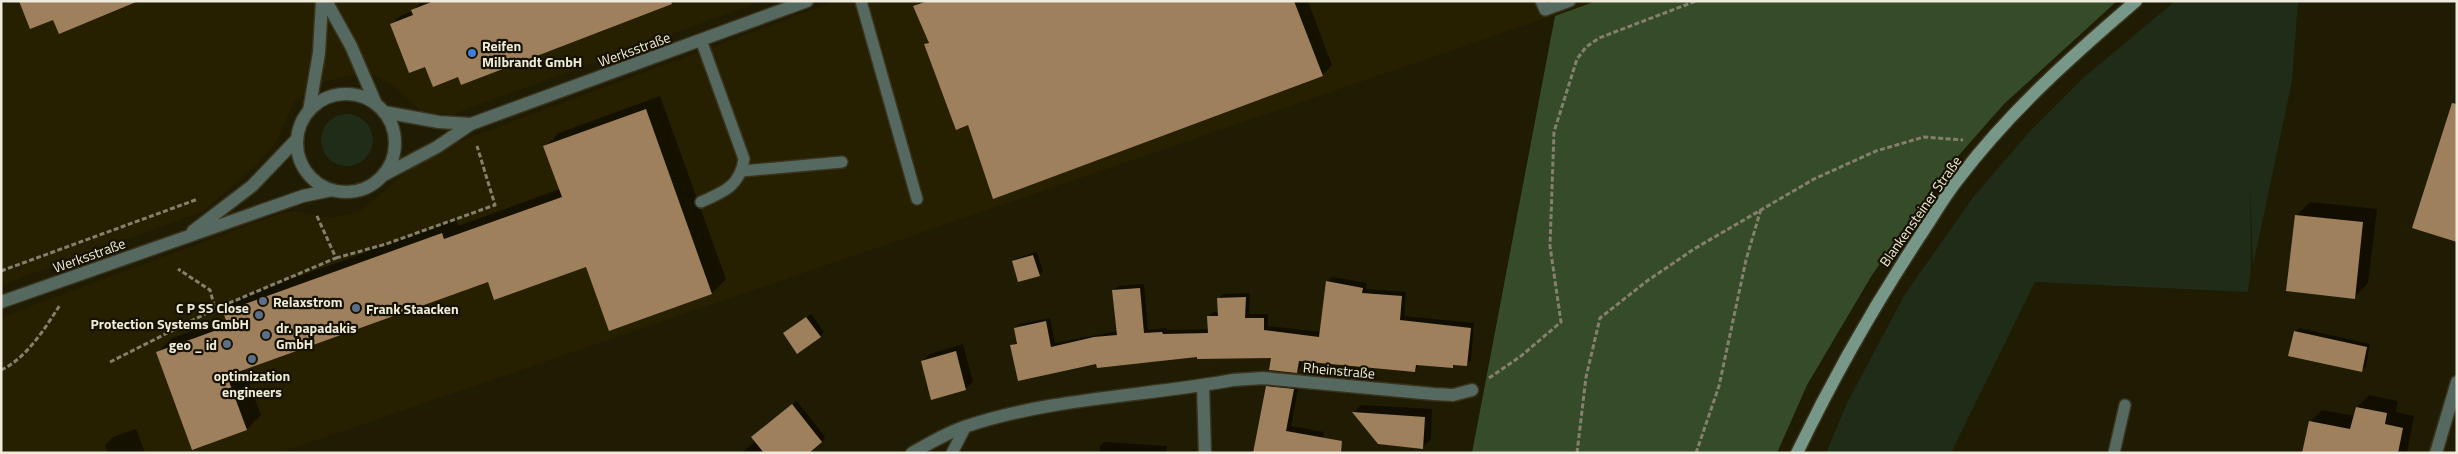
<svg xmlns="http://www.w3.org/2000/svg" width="2458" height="454" font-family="'Titillium Web',sans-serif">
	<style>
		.built { fill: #262000 }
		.green { fill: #1f2c17 }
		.forest { fill: #364c29 }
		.shadow { fill: #0007 }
		.building { fill: #9f805d }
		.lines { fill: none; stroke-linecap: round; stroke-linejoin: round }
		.lane-casing { stroke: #39341d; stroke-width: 14 }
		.street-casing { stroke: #39341d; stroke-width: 15 }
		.secondary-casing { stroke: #39341d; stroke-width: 15 }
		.path { stroke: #84806d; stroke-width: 3; stroke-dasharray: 5 2.5; stroke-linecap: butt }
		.lane { stroke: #566960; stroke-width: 11 }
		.street { stroke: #566960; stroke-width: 12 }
		.secondary { stroke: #779788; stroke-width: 12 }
		.shop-dot { fill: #3f7fe0; stroke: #171200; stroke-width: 2 }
		.service-dot { fill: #5c6f8a; stroke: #171200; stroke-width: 2 }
		.labels { text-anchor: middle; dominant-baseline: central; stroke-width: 4.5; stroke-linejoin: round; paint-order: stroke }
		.poi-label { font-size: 14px; font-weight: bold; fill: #eeebdc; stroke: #171200; text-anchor: start }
		.street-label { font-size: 14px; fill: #eeebdc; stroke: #171200 }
	</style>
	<rect width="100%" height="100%" fill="#201b03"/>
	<!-- built -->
	<path class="built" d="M1,1H762L451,115L421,111L391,84L369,72L322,82L294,102L276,143L252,169L202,212L1,285Z
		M836,1H1596L279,453H1V317L276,215L293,211L330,218L358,212L374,200L417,161L438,149Z"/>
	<!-- green -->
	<path class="green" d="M2175,1H2298L2292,81L2253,266L2250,185L2251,266L2248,292L2035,282L1951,453H1826L1847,403L1905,294L1974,196L2032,129L2083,78Z
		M321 140a26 26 0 1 1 52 0a26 26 0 1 1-52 0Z"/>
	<!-- forest -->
	<path class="forest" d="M1596,1H2117L2004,104L1945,171L1872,275L1807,385L1777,453H1472L1555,16Z"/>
	<!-- shadow -->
	<path class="shadow" d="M1,1H12L1,5Z
		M422,1H675L462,83L459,76L426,65L391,25L400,16L413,11Z
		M920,1H1308L1332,65L1322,75L968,124L926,44L929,41L915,7Z
		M660,96L726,279L712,293L587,266L488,280L243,368L261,415L247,429L158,352L172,338L227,319L224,312L238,298L456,220L458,226L560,189L545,147L559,133Z
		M2310,202L2377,209L2368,283L2354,298L2296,216Z
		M1037,252L1043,271L1039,275L1013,262L1017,258Z
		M1332,277L1367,283L1366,289L1406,292L1404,316L1474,323L1471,360L1466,365L1456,364L1452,367L1420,364L1415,371L1303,360L1301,367L1297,372L1273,357L1198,356L1097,363L1011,346L1018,341L1015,328L1020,324L1050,318L1055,343L1118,331L1113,291L1118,286L1144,284L1148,330L1166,328L1167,330L1209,329L1208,317L1213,312H1219V299L1223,294L1250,293L1249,314H1268V326L1321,332L1327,281Z
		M811,314L824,332L820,336L788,330Z
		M2299,328L2370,344L2366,366L2362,370L2295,332Z
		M963,344L973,382L965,389L922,361L930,354Z
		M1272,382L1299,384L1291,426L1324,432L1320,453H1254L1267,387Z
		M2369,395L2398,401L2396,412L2414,416L2407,453H2304L2310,422L2322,410L2355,416L2357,407Z
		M797,401L825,437L822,441L807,453H741L756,441V433Z
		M1361,405L1432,409L1431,439L1423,447L1379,443L1354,412Z
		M136,429L145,453H108L105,445L113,437Z
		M1104,442L1167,446L1166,453H1100V446Z"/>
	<!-- building -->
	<path class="building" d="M19,1H136V2L59,34L53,20L30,29Z
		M434,1H671L672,4L461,85L458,77L433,87L425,67L409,73L390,24L413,15L411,10Z
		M928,1H1294L1323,76L993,199L968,125L956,130L924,44L929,43L913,6Z
		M2452,103L2457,104V242L2412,228Z
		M646,109L712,294L609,331L586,267L494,300L488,282L227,376L247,430L192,450L156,352L228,326L223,312L442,233L444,239L562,197L543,146Z
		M2295,215L2363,222L2355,299L2286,291Z
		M1033,255L1040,276L1018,282L1012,261Z
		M1326,281L1363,288L1362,293L1402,296L1400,320L1471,328L1467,366L1453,365V368L1416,365L1415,372L1299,361L1297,373L1269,370L1271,358L1197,359V357L1097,368L1096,364L1018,381L1010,345L1017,344L1014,328L1046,321L1051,347L1094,337L1117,335L1112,290L1140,288L1144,333L1162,332L1163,334L1208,333L1207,316H1218L1217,298L1246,297L1245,318H1264V330L1319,337Z
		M806,317L821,337L797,354L783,333Z
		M2294,331L2367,347L2362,372L2288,356Z
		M956,351L966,390L931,400L921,361Z
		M1266,386L1294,389L1286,431L1342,441L1341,453H1253Z
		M792,404L822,442L809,453H764L751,437Z
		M2356,407L2387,413L2385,424L2403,428L2398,453H2302L2309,421L2350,429Z
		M1352,412L1425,417L1423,449L1378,444Z"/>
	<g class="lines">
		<defs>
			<path id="lane" d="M861,1L917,199
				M1541,1L1545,10L1570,1
				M742,171L842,162
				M701,202C724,192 740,186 744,159L701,40
				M952,453L966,426
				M2114,453L2125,405"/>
			<path id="street" d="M326,1L351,46L376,104
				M297 143a49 49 0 1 1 98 0a49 49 0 1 1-98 0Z
				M309,111L319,53L322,1
				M384,112L439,122L471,124
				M382,176L437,147L471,124L807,1
				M193,231L252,186L297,139
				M1,302L303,196L332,190
				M1203,386L1205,453
				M912,453C930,443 948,432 967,426C1050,398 1147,396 1233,380L1263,378L1434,394L1453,395L1472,390
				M2436,453L2457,382"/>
			<path id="secondary" d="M1797,453C1833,378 1874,306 1920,236C1933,217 1945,195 1960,177C2010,111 2073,55 2136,1"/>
		</defs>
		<!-- lane casing -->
		<use href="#lane" class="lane-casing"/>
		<!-- street casing -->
		<use href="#street" class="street-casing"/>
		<!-- secondary casing -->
		<use href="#secondary" class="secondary-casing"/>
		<!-- path -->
		<path class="path" d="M336,258L386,244L495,205L477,146
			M1,271L198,199
			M215,309L336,258L316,214
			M110,362L215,309L210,290L178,269
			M1,370C27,358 45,328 60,305
			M1489,378L1521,356L1561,322L1550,246L1554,132L1577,59L1586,47L1599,38L1696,1
			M1577,453L1586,377L1600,318L1647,281L1694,249L1814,179L1876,151L1924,137L1963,140
			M1696,453L1719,386L1746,260L1761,209"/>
		<!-- lane -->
		<use href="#lane" class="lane"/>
		<!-- street -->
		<use href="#street" class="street"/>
		<!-- secondary -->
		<use href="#secondary" class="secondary"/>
	</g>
	<!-- markers -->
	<circle class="shop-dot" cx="472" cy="53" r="5"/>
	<g class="service-dot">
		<circle cx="263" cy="301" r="5"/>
		<circle cx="356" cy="308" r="5"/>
		<circle cx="259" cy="315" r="5"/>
		<circle cx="266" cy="335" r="5"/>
		<circle cx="227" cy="344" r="5"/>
		<circle cx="252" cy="359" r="5"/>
	</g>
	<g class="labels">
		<!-- poi labels -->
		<g class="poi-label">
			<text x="482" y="45">Reifen<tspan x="482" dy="16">Milbrandt GmbH</tspan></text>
			<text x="273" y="301">Relaxstrom</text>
			<text x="249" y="307" text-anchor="end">C P SS Close<tspan x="249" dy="16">Protection Systems GmbH</tspan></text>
			<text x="366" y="308">Frank Staacken</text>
			<text x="276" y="327">dr. papadakis<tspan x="276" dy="16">GmbH</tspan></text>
			<text x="217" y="344" text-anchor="end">geo _ id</text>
			<text x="252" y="375" text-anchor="middle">optimization<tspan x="252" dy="16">engineers</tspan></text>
		</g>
		<!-- street labels -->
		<g class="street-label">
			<text transform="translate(634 49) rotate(-20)">Werksstraße</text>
			<text transform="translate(1920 211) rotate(-55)">Blankensteiner Straße</text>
			<text transform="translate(89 255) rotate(-20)">Werksstraße</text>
			<text transform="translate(1339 370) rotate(5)">Rheinstraße</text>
		</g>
	</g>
	<!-- border -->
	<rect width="2458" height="454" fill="none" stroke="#eeebdc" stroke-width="5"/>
</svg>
